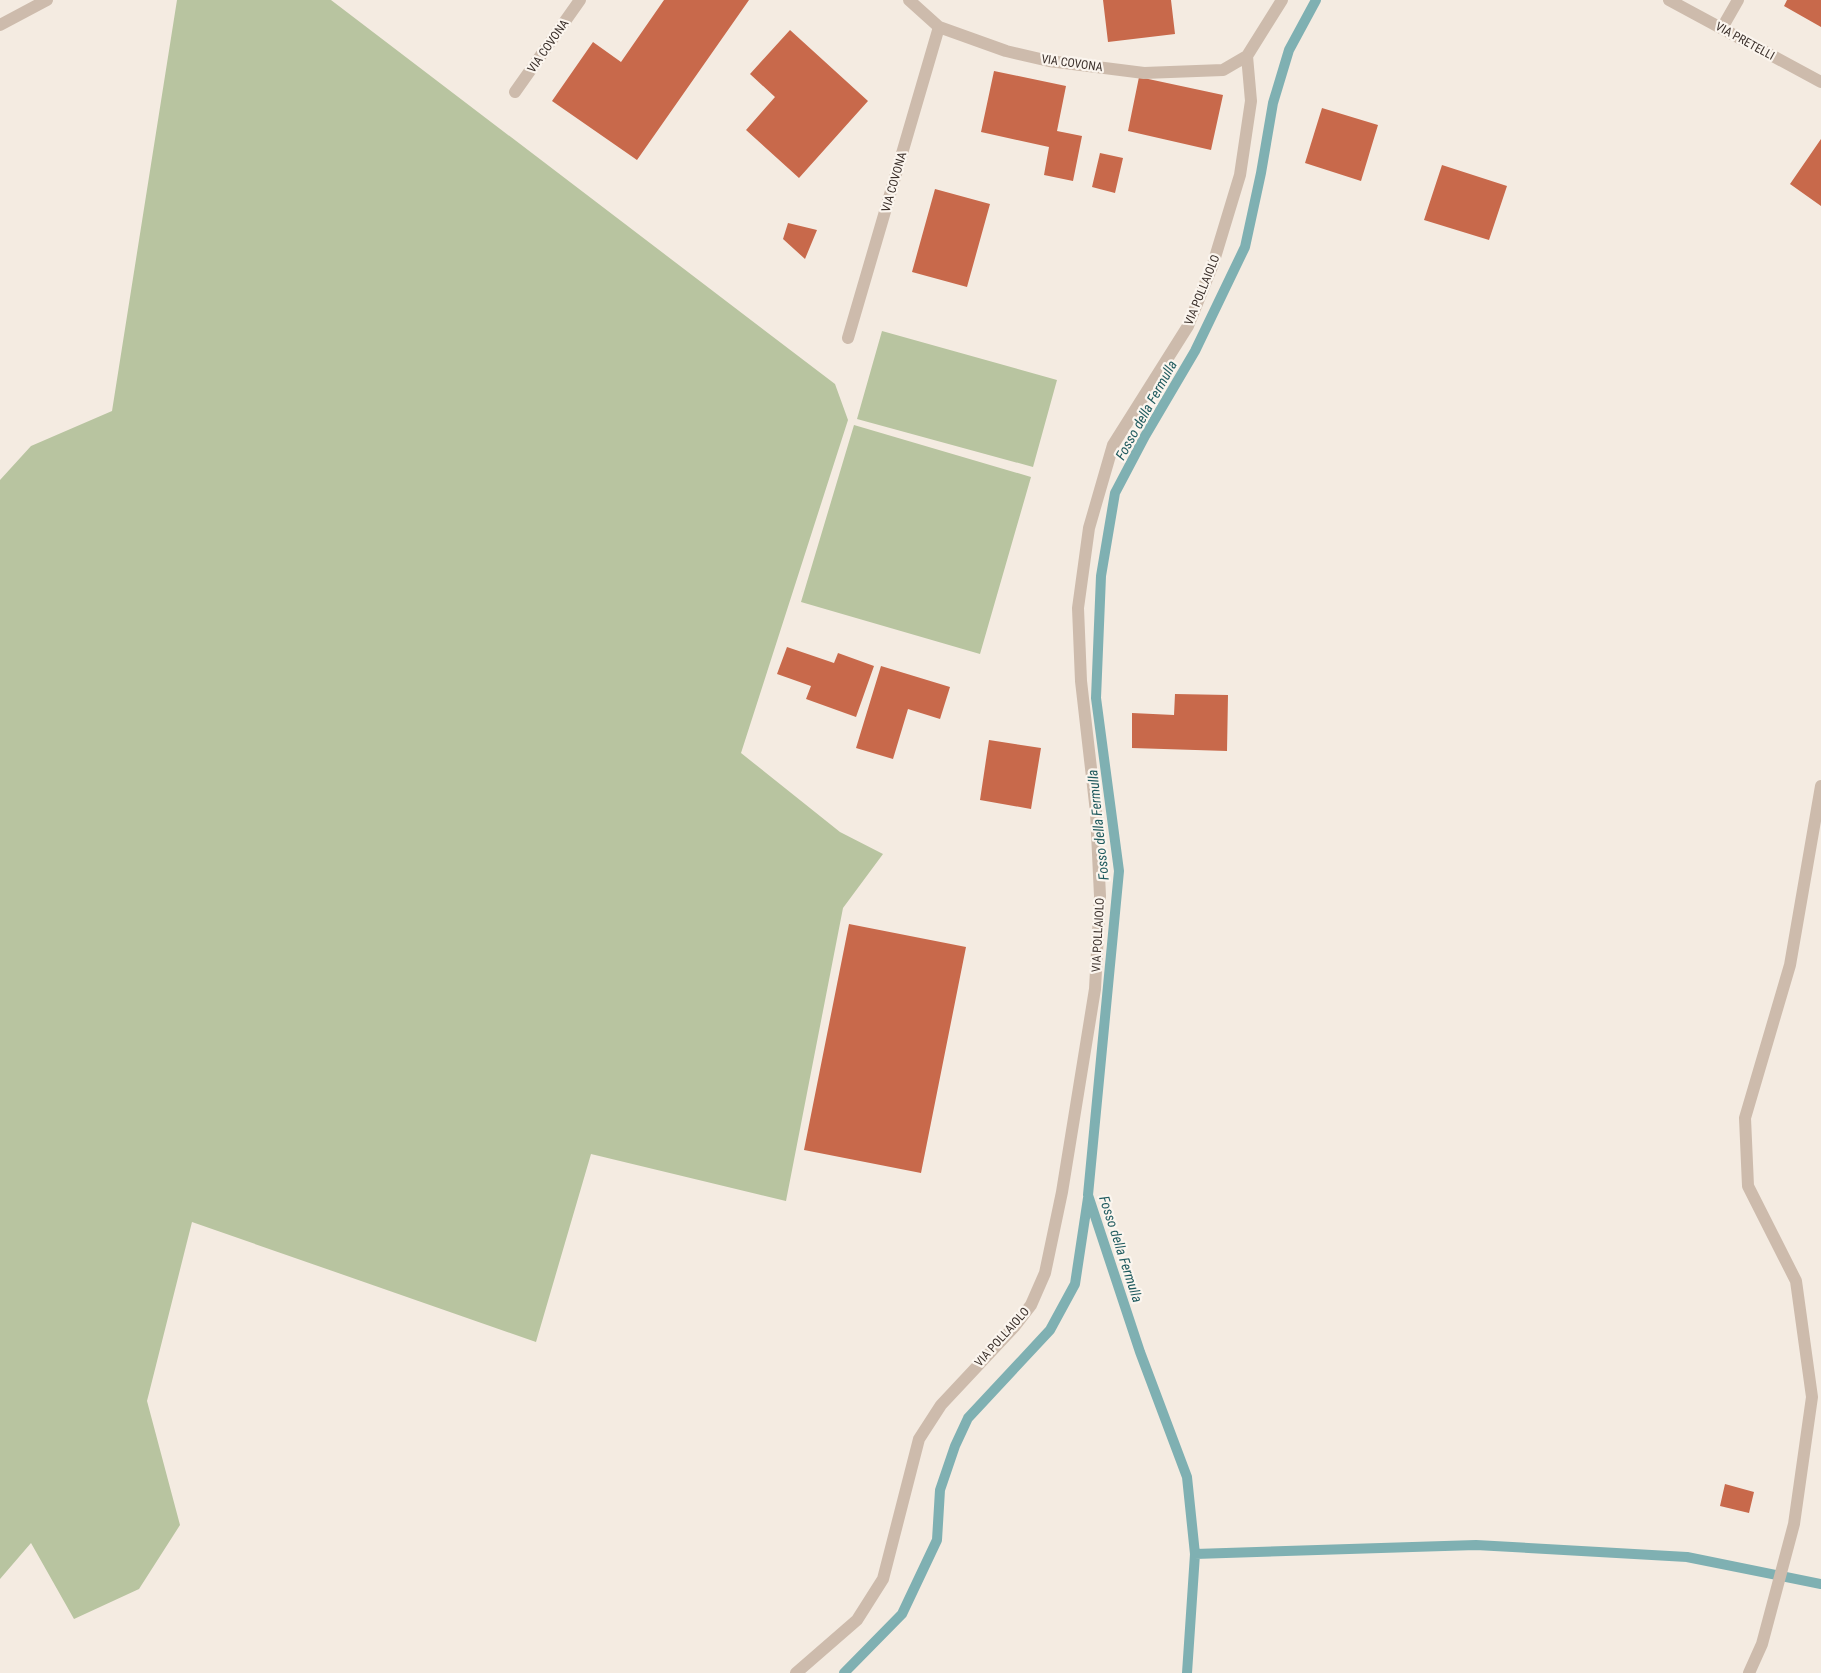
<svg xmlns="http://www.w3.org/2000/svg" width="1821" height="1673" font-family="'Roboto Condensed',sans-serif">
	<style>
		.green { fill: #b8c4a0 }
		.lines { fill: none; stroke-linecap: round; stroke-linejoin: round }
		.stream { stroke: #7fb0b2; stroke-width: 10 }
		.building { fill: #c8694b }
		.lane { stroke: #cdbbac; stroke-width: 12 }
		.street { stroke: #cdbbac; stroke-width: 12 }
		.labels { text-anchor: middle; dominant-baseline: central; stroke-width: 4.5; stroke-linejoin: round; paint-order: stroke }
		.street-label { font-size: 12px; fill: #3b302b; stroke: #fbf5ee }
		.water-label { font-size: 14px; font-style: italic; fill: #1f5a5e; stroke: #fbf5ee }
	</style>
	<rect width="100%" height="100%" fill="#f4ebe1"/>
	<!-- green -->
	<path class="green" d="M177,0H331L835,384L848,420L741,753L840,832L883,854L843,908L786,1201L591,1154L536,1342L192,1222L147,1401L180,1525L139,1589L74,1619L31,1543L0,1579V480L31,446L112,411Z
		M882,331L1057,380L1033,467L857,419Z
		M854,425L1031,477L980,654L801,602Z"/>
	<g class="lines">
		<!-- stream -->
		<path class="stream" d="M1195,1554L1476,1545L1687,1557L1821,1584
			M844,1673L902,1614L937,1540L940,1490L955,1446L968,1418L1050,1330L1075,1284L1088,1198
			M1187,1673L1195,1554L1187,1477L1140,1352L1088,1195L1119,871L1096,698L1101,576L1115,493L1145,436L1195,351L1245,247L1261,173L1273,103L1289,50L1316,0"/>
	</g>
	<!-- building -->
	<path class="building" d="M664,0H749L637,160L552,101L593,42L621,62Z
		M1103,0H1171L1175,34L1108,42Z
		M1787,0H1821V27L1784,6Z
		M790,30L868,101L799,178L746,130L775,97L750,74Z
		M994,71L1066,86L1057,131L1082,136L1073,181L1044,175L1049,147L981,132Z
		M1139,77L1223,95L1211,150L1128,131Z
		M1322,108L1378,125L1361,181L1305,163Z
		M1821,139V206L1790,184Z
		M1100,153L1123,158L1115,193L1092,187Z
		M1442,165L1507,186L1489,240L1424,220Z
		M935,189L990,204L967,287L912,272Z
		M788,223L817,230L805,259L783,239Z
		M787,647L834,663L838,653L874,666L856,717L806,699L811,686L777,674Z
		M881,666L950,687L940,719L908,709L893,759L856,748Z
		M1175,694L1228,695L1227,751L1132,748V713L1174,715Z
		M989,740L1041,748L1031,809L980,800Z
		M849,924L966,947L921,1173L804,1150Z
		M1725,1484L1754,1492L1749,1513L1720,1506Z"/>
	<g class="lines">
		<!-- lane -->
		<path class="lane" d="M1722,28L1738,0
			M1749,1673L1762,1644L1794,1524L1812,1397L1796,1281L1748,1186L1745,1118L1790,965L1821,786"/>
		<!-- street -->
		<path class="street" d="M909,0L939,27L1006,51L1049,61L1144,73L1223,70L1247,56L1282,0
			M1669,0L1821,82
			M0,25L47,0
			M515,92L580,0
			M848,338L939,27
			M796,1673L857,1620L883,1579L919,1439L941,1405L1014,1327L1031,1305L1045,1273L1062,1192L1095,989L1100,896L1096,812L1081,681L1078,608L1089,528L1113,445L1188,326L1213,264L1240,175L1251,101L1247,56"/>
	</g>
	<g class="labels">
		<!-- street labels -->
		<g class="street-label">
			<text transform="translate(1745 41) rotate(29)">VIA PRETELLI</text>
			<text transform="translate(548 46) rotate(-55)">VIA COVONA</text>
			<text transform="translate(1072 63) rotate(8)">VIA COVONA</text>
			<text transform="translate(894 182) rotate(-74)">VIA COVONA</text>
			<text transform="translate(1202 290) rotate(-68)">VIA POLLAIOLO</text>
			<text transform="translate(1098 935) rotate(-87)">VIA POLLAIOLO</text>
			<text transform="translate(1002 1337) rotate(-48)">VIA POLLAIOLO</text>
		</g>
		<!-- water labels -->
		<g class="water-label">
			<text transform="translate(1146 410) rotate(-61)">Fosso della Fermulla</text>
			<text transform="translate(1098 825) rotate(-96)">Fosso della Fermulla</text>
			<text transform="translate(1121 1249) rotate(72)">Fosso della Fermulla</text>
		</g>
	</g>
</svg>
